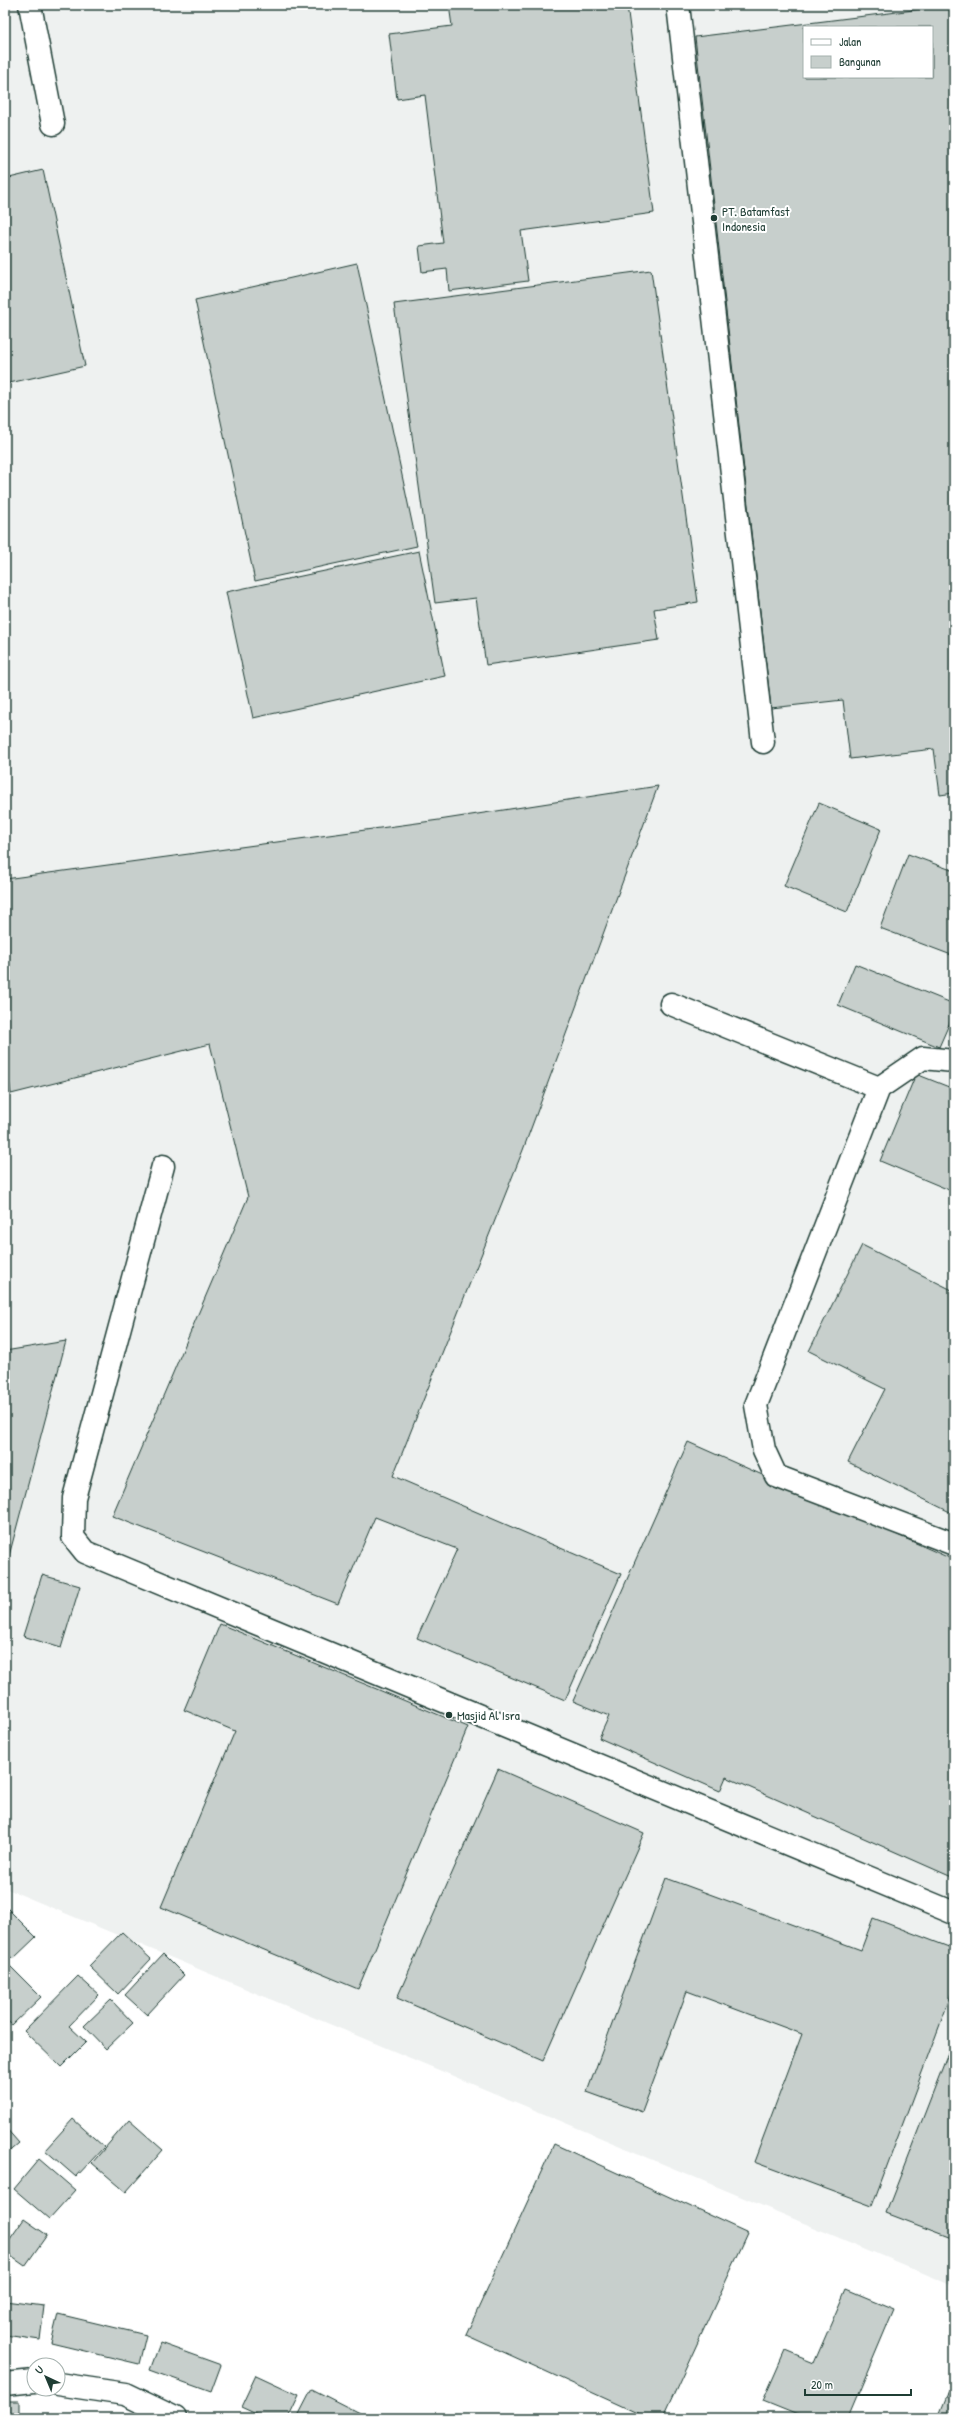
<svg xmlns="http://www.w3.org/2000/svg" width="959" height="2423" font-family="'Patrick Hand',sans-serif">
	<style>
		.built { fill: #eef1f0; fill-rule: evenodd }
		.building { fill: #c7cfcc; stroke: #1f3d34; fill-rule: evenodd }
		.lines { fill: none; stroke-linecap: round; stroke-linejoin: round }
		.minor-casing { stroke: #1f3d34; stroke-width: 25 }
		.minor { stroke: #fff; stroke-width: 22 }
		.poi-dot { fill: #1f3d34; stroke: #fff; stroke-width: 1.5 }
		.labels { text-anchor: middle; dominant-baseline: central; stroke-width: 4; stroke-linejoin: round; paint-order: stroke }
		.poi-label { font-size: 13px; fill: #1f3d34; stroke: #fff; text-anchor: start }
	</style>
	<rect width="100%" height="100%" fill="#fff"/>
	<filter id="ink" filterUnits="userSpaceOnUse"><feTurbulence type="fractalNoise" baseFrequency=".025" numOctaves="2"/><feDisplacementMap in="SourceGraphic" scale="8" xChannelSelector="R" yChannelSelector="G"/><feConvolveMatrix kernelMatrix="1 2 1 2 8 2 1 2 1" color-interpolation-filters="sRGB"/></filter>
	<g filter="url(#ink)">
		<!-- built -->
		<path class="built" d="M5,5H954V2286L5,1888ZM804,27H932V77H804Z"/>
		<!-- building -->
		<path class="building" d="M449,5H627L654,213L521,231L528,281L449,291L447,269L422,272L419,246L443,243L425,95L397,99L389,34L452,26Z
			M954,5V793L940,795L934,749L850,759L843,700L771,708L695,37ZM804,27H932V77H804Z
			M43,170L85,366L5,384V179Z
			M357,263L417,546L255,581L195,300Z
			M651,270L698,602L654,609L659,640L486,665L476,598L435,603L394,304Z
			M419,551L445,676L253,718L226,592Z
			M658,786L523,1150L393,1476L621,1574L565,1700L417,1638L457,1549L375,1517L338,1604L112,1516L248,1197L210,1044L11,1094L5,1049V879L439,820Z
			M819,803L881,829L847,912L784,886Z
			M908,854L954,871V956L880,928Z
			M855,964L954,1004V1013L939,1047L838,1005Z
			M916,1074L954,1089V1192L880,1161Z
			M862,1245L954,1291V1514L848,1462L885,1389L809,1351Z
			M66,1341L5,1571V1351Z
			M688,1442L954,1560V1878L726,1777L720,1791L599,1738L609,1716L573,1701Z
			M42,1575L80,1586L61,1648L23,1636Z
			M220,1624L468,1727L358,1989L161,1907L235,1731L184,1710Z
			M498,1769L644,1833L543,2061L397,1998Z
			M666,1878L861,1950L873,1918L954,1949V1987L872,2206L754,2162L802,2034L687,1991L642,2112L587,2092Z
			M7,1908L36,1937L13,1959L5,1951V1910Z
			M122,1932L151,1959L118,1994L89,1966Z
			M163,1954L184,1975L147,2015L125,1995Z
			M7,1963L41,1997L12,2025L5,2019Z
			M78,1976L99,1995L69,2026L86,2042L61,2067L24,2031Z
			M111,2000L133,2023L106,2049L84,2026Z
			M954,2038V2239L886,2213Z
			M73,2119L104,2147L76,2177L45,2150Z
			M129,2120L163,2150L126,2192L92,2163Z
			M5,2127L19,2143L5,2155Z
			M554,2144L748,2233L663,2418H648L466,2335Z
			M39,2159L75,2190L49,2219L14,2189Z
			M24,2219L47,2235L25,2266L5,2252V2246Z
			M846,2289L894,2309L848,2418H805L763,2401L785,2351L814,2363Z
			M5,2301L44,2306L40,2340L5,2335Z
			M58,2314L146,2335L139,2364L51,2343Z
			M160,2343L221,2365L211,2392L150,2370Z
			M256,2375L299,2395L288,2418H265L241,2407Z
			M954,2378V2418H938Z
			M312,2389L359,2413L357,2418H297Z
			M5,2401H19V2418H5Z"/>
		<g class="lines">
			<defs>
				<path id="minor" d="M30,5L53,124
					M678,5L763,742
					M671,1004L879,1088
					M954,1061L923,1058L879,1088L756,1405L764,1450L776,1476L954,1544
					M163,1166L74,1498L73,1537L85,1552L954,1913
					M5,2384L34,2381
					M58,2384L125,2394L175,2418"/>
			</defs>
			<!-- minor casing -->
			<use href="#minor" class="minor-casing"/>
			<!-- minor -->
			<use href="#minor" class="minor"/>
		</g>
	</g>
	<!-- markers -->
	<g class="poi-dot">
		<circle cx="714" cy="218" r="4"/>
		<circle cx="449" cy="1715" r="4"/>
	</g>
	<g class="labels">
		<!-- poi labels -->
		<g class="poi-label">
			<text x="722" y="211">PT. Batamfast<tspan x="722" dy="15">Indonesia</tspan></text>
			<text x="457" y="1715">Masjid Al Isra</text>
		</g>
	</g>
	<!-- margin -->
	<rect width="959" height="2423" fill="none" stroke="#fff" stroke-width="20"/>
	<rect x="10" y="10" width="939" height="2403" fill="none" stroke="#1f3d34" stroke-width="1.5" filter="url(#ink)"/>
	<!-- legend -->
	<rect x="803" y="26" width="130" height="52" fill="#ffffff" stroke="#a5b1ae"/>
	<rect x="811" y="39" width="20" height="6" fill="#ffffff" stroke="#a5b1ae"/>
	<text x="839" y="46" font-size="12" fill="#1f3d34">Jalan</text>
	<rect x="811" y="56" width="20" height="12" fill="#c7cfcc" stroke="#a5b1ae"/>
	<text x="839" y="66" font-size="12" fill="#1f3d34">Bangunan</text>
	<!-- north arrow -->
	<g transform="translate(46 2377) rotate(316)"><circle r="19" fill="#ffffff" stroke="#a5b1ae"/>
	<path d="M0-3L7 15L0 10L-7 15Z" fill="#1f3d34"/>
	<text y="-6" font-size="11" font-weight="bold" text-anchor="middle" fill="#1f3d34">U</text>
	</g>
	<!-- scale -->
	<path d="M805 2389v6h106v-6" fill="none" stroke="#1f3d34" stroke-width="2"/>
	<text x="811" y="2389" font-size="12" fill="#1f3d34" stroke="#ffffff" stroke-width="3" paint-order="stroke">20 m</text>
</svg>
